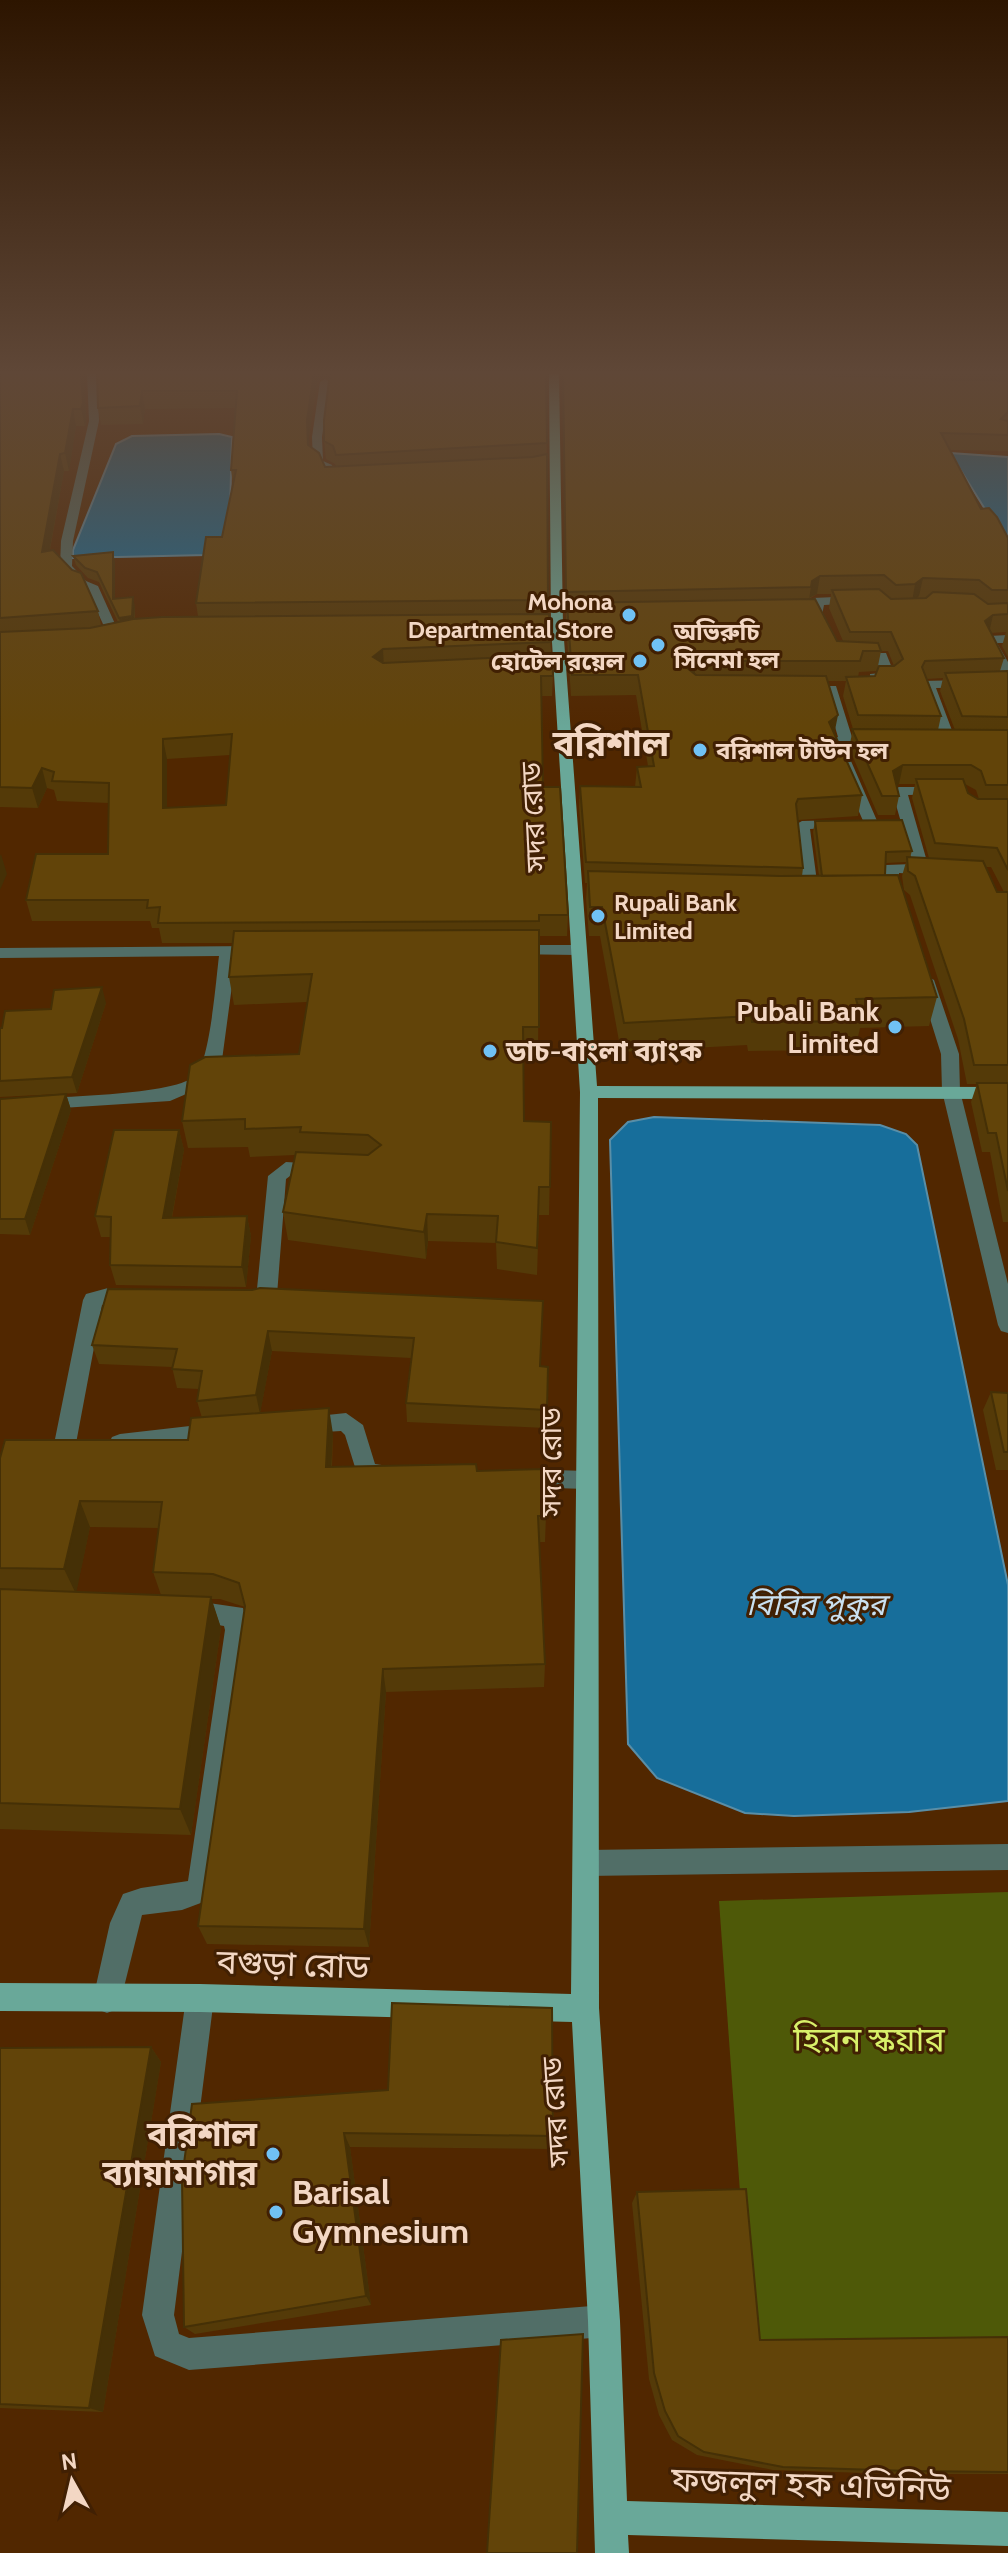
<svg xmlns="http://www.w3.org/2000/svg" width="1008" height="2553" font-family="Cabin,'Noto Sans Bengali',sans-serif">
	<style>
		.green { fill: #4e5908 }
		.water { fill: #176e9b; stroke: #598ea7; stroke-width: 2 }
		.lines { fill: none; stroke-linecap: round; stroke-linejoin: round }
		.minor { fill: #516e67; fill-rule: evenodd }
		.major { fill: #69a899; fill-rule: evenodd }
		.wall { fill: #543a08; fill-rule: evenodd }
		.shaded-wall { fill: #453006 }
		.building { fill: #624409; stroke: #453006; stroke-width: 2; fill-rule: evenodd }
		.poi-dot { fill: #70c1f4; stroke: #412003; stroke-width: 3 }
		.labels { text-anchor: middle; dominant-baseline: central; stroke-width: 6; stroke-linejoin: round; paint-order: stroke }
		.far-poi-label { font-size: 24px; font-weight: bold; fill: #f3d7c4; stroke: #412003; text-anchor: start }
		.street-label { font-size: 28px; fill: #f3d7c4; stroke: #412003 }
		.poi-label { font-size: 28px; font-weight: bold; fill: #f3d7c4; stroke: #412003; text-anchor: end }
		.water-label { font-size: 30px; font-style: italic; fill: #c9e0f0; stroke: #412003 }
		.near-street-label { font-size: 34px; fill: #f3d7c4; stroke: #412003 }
		.near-park-label { font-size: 34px; fill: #d8f069; stroke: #412003 }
		.near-poi-label { font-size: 34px; font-weight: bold; fill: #f3d7c4; stroke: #412003; text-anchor: end }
		.far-town-label { font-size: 36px; font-weight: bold; fill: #f3d7c4; stroke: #412003 }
	</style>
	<rect width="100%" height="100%" fill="#512700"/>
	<!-- green -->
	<path class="green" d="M1008,1892V2344L751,2345L719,1901Z"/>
	<!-- water -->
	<path class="water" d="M219,434L232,437L230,510L223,550L207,555L73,558V550L116,444L132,436Z
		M950,453L1008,457V546Z
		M654,1117L880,1125L906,1134L917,1145L1008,1585V1801L909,1812L794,1816L745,1813L657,1778L628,1744L610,1140L628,1122Z"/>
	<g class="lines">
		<!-- minor -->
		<path class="minor" d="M87,373H97L99,421L73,541L72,566L86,581L98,586L120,635L114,639L108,635L87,589L78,587L60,567L61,541L89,421Z
			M325,379L330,382L322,437L323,461L332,465L335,477L348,478V482H326L323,469L313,463L312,437L320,382Z
			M857,596L863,600L861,603L824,605L822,615L802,616L796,612L811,608L813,598Z
			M1008,635V643H997L1008,662V678L1001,674L983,640L989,636Z
			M854,653H886L896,678L889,682L870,680V674L881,673L876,660H849L847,657Z
			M1008,679V687L936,688L956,741L944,744L921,684L923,681Z
			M800,686H836L852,737H877L884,741L877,745H844L878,823L876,826H866L864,823L828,741L838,737L825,693L800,692Z
			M938,787L943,788V794L908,795L928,865L939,870L931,875L899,873V899H887L883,868L886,865L913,864L892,791L899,787Z
			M840,820L847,824L845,827L810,829L819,897L811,902L805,900L795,825L802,821Z
			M513,945H577L585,950L577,955L507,954V946Z
			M258,946L264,947V955L236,956L222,1060L207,1085L170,1101L0,1112V1100C36,1097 172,1097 195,1076C210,1062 216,980 219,956L0,958V948Z
			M926,975L934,980L959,1054L960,1091L1008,1284V1333L1001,1331L998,1325L942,1091L941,1054L918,980Z
			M286,1162L319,1164L328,1171L319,1178L290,1176L286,1179L277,1295L274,1301L247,1307L240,1305L237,1299L240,1293L257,1289L268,1176Z
			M108,1288L138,1290L141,1296L138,1302L102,1305L74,1454L71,1461L63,1463L55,1461L52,1454L83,1300L86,1294Z
			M346,1413L363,1425L375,1464L395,1467L398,1474L395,1481L387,1483L359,1480L345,1435L341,1431L307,1433L299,1430L296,1424L299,1418Z
			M216,1423L224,1426L227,1432L224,1438L216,1441L120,1452L112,1449L109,1443L112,1437L120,1434Z
			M519,1469L587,1471L595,1473L598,1480L595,1487L587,1489L519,1487L511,1485L508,1478L511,1471Z
			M188,1600L243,1608L249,1630L214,1885L206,1901L182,1910L142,1915L121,1999L117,2009L107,2013L97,2009L93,1999L110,1923L123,1894L141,1888L188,1881L225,1630L224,1626L180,1619L176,1611L180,1603Z
			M1008,1844V1870L586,1876L577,1872L573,1863L577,1854L586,1850Z
			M200,1984L210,1988L214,1998L174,2315L179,2334L189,2338L604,2305L615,2310L620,2321L615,2332L604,2337L189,2370L155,2356L142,2315L186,1998L190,1988Z"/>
		<!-- major -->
		<path class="major" d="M549,373H559L563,626L597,1086L1008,1087V1099L598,1098L599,2008L620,2321L627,2501L1008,2512V2546L628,2535L629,2553H595L588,2321L572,2022L200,2012L0,2011V1983L200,1984L571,1994L580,1092L551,626Z"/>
	</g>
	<!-- wall -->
	<path class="wall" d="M0,373H84L86,421L85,426H76L69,471H64L50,550L98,611L101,625L118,622L99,582L88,578L76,565L73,556L115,562V599L135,607V619L198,616L196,603L222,537L233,484L231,470L235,408L145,409L143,424L101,425L98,408L97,373H546L548,614L553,676L552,696H541L543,787L568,915L567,936H539L538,1055H523L524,1121L551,1122L549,1215H539L537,1275L497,1269L496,1243L428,1241L426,1259L288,1240L283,1212L295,1155L250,1157L248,1147L188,1148L182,1121L299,1054L307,1002L234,1005L229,977L233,943H162L159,928H152L150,921H32L26,900L108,854L109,803L57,801L54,790L47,788L38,808L0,807ZM327,376L330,379L324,441L326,459L335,464L336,466L325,467L309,446V437L317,382ZM230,755L226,805L167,808V759Z
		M562,373H1008V451L950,450L981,509L1008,538V657L1002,646L1006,632L991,633L1004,658L1000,671H1008V1222H1003L990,1152H982L971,1102L977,1084H967L958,1039L910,895L904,890L902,876L906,862L886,863L885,875L937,997L929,1026L860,1028L855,1050L748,1051L747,1045L621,1052L600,936H589L586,899L587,883H585L579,807L580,786L635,787L637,767L648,766L636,695L571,696L566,623ZM817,594H831L829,608L843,641H837L809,599ZM881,651H888L894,666L875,676L858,677L859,672L877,671ZM943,678L940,691L955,730H938L941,716L927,679ZM828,681H846L843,696L853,729L849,748L878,815H895L899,796L897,785L899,784H915L912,798L929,858L910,857L912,851L815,821L813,832L819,876H802L803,868L798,820L858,816L862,795L835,734ZM965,784L976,790L979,799L968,793ZM986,867H991L1004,892H997Z
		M106,1003L77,1093L0,1097V1028L51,1009Z
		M66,1094L71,1110L30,1235L0,1234V1099Z
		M179,1130L184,1150L172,1218L247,1216L251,1236L246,1287L116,1285L110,1265V1237H101L95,1216Z
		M252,1290L540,1366L548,1367L546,1428L407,1422L406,1403L411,1358L272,1351L260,1413L333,1434L332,1467L477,1471L546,1516L545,1542H539L545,1664L544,1687L386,1692L369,1947L207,1944L198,1926L245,1607L220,1599H211L221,1628L191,1835L0,1829V1458L188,1440L202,1418L197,1401L199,1389L177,1388L172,1367L99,1364L92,1345ZM90,1527L159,1528L153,1572L161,1595L76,1592Z
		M991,1392L1008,1393V1470H996L983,1410Z
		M151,2047L161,2062L103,2412L0,2408V2048Z
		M192,2104L553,2136L552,2149L350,2147L371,2305L195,2334L184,2327Z
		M637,2192L760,2340L1008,2337V2474H896L773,2470L697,2455L672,2440L659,2415L649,2379L632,2203Z"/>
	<!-- shaded-wall -->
	<path class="shaded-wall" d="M81,373H84L86,421L85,426L81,409Z
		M314,373H326L327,376L317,382L309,437L310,463L307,420Z
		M142,391L145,409L143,424L140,406Z
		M73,409L76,426L69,471L65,453Z
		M60,454L64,471L46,570L42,552Z
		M113,552L115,562V609L113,599Z
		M820,576L817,594L809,598L808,605L812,581Z
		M923,578L919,596L912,602L915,584Z
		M133,597L135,607L134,626L121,628L119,618Z
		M993,615L989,633L985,621Z
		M383,649L384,669L373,657Z
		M696,661L694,681L686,667Z
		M838,715L834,735L829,722Z
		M163,739L167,759V829L163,808Z
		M903,765L899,784L889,790L893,771Z
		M42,768L47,788L38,808L32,788Z
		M1,854L7,874L0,890V856Z
		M102,987L106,1003L77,1093L72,1077Z
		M66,1094L71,1110L30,1235L25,1219Z
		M179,1130L184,1150L168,1238L163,1218Z
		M427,1214L428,1241L426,1259L424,1232Z
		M247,1216L251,1236L246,1287L242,1267Z
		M268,1331L272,1351L260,1414L256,1395Z
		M329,1408L333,1434L330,1493L326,1467Z
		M80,1501L90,1527L76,1594L64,1569Z
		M211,1597L221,1628L191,1835L180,1809Z
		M383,1669L386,1692L369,1947L364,1929Z
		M151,2047L161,2062L103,2412L89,2408Z
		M344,2133L350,2147L371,2305L366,2296Z"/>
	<!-- building -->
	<path class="building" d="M0,373H81L83,403L81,409H73L65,453L60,454L42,552L53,550L72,570L81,573L98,611L0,618Z
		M97,373H314L307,420L308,445L319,453L325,467L533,457L547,454L548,600L196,603L206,537H222L236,470H231L237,391H142L140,406L98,408Z
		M330,373H546L547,443L336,455L333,446L324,441V420Z
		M563,373H757L1008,381V412L1001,419L1008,421V435L941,433L981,509L989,508L997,517L1008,538V590H992L979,580L923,578L915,584L896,585L884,575L820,576L812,581L811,587L566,592Z
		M113,552V599L133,597L132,616L119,618L97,572L85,568L73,556Z
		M879,589L891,599L926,598L933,592L974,594L988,604L1008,603V614L993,615L985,621L1004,658L925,661L922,667L941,716L858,715L846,677L875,676L879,666H894L903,659L891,632H850L832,590Z
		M815,599L837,641L878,643L881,651H863L860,661H696L686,667L696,675L826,676L838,715L829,722L862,795L798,799L796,804L803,868L586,862L580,786L641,787L637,767L654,766L638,675H572L567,603Z
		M549,614L551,642L383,649L373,657L383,663L552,655L553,676H541L543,787H560L568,915H539V921L158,923L160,907L147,908L148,900H26L36,854H108L109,783L52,781L54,772L42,768L32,788L0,787V632L90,628L133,619L162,617ZM232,734L226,805L163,808V739Z
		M1008,671V717L962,716L945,673Z
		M852,729L1008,730V785H986L981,771L971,765H903L893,771L899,796H882Z
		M916,779H963L968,793L978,799H1008V870L997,848L935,843Z
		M902,820L912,851L886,852L885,875L822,876L815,821Z
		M907,857L983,861L997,892H1008V1065H974L964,1019L915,876L908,871Z
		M588,871L780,876L898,875L937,997L856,999L862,1021L752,1022L751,1016L624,1023L602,907H590Z
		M539,930V1027H523L524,1121L551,1122L550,1187H539L537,1248L496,1242L498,1216L427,1214L424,1232L283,1212L296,1152L368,1155L381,1145L368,1135L300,1132L301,1127L245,1129V1119L182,1121L190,1065L205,1057L299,1054L312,974L229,977L234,931Z
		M102,987L72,1077L0,1081V1028H2L5,1011L51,1009L54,990Z
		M977,1083H1008V1191L996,1133H988Z
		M66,1094L25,1219H0V1099Z
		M114,1130H179L163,1218L247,1216L242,1267L110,1265L111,1217L95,1216Z
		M260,1288L543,1301L540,1366L548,1367L547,1410L406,1403L414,1338L268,1331L256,1395L197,1401L202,1371L172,1369L177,1349L92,1345L108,1289L252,1290Z
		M991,1392L1008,1393V1452H1004Z
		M329,1408L326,1467L476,1464L477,1471L543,1469L546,1516H538L545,1664L383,1669L364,1929L198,1926L245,1606L239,1583L213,1574L153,1572L162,1502L80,1501L64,1569L0,1568V1458L5,1440H188L191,1418Z
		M0,1589L211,1597L180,1809L0,1803Z
		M392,2003L552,2008L553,2136L344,2133L366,2296L184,2327L182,2178L192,2104L388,2090Z
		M151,2047L89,2408L0,2404V2048Z
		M746,2189L760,2340L1008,2337V2472L910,2471L783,2467L704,2452L678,2436L665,2411L654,2373L637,2192Z
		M583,2334L577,2553H487L501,2340Z"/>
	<!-- sky -->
	<linearGradient id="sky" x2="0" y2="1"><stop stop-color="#2d1500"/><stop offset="0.51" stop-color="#5f4737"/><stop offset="1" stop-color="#5f4737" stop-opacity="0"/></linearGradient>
	<rect width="1008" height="730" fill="url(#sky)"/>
	<!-- markers -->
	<g class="poi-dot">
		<circle cx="629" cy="615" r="8"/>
		<circle cx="658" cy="645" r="8"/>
		<circle cx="640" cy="661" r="8"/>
		<circle cx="700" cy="750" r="8"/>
		<circle cx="598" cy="916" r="8"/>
		<circle cx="895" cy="1027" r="8"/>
		<circle cx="490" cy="1051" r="8"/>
		<circle cx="273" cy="2154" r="8"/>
		<circle cx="276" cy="2212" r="8"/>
	</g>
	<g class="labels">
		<!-- far-poi labels -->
		<g class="far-poi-label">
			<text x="613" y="601" text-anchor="end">Mohona<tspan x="613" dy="28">Departmental Store</tspan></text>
			<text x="674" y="631">অভিরুচি<tspan x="674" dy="28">সিনেমা হল</tspan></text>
			<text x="624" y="661" text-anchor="end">হোটেল রয়েল</text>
			<text x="716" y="750">বরিশাল টাউন হল</text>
			<text x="614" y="902">Rupali Bank<tspan x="614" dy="28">Limited</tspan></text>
		</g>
		<!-- street labels -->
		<g class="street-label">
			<text transform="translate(533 817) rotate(-93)">সদর রোড</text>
			<text transform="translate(551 1462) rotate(-90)">সদর রোড</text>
			<text transform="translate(555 2112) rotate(-94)">সদর রোড</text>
		</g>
		<!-- poi labels -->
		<g class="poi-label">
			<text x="879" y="1011">Pubali Bank<tspan x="879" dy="32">Limited</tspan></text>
			<text x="506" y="1051" text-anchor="start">ডাচ-বাংলা ব্যাংক</text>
		</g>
		<!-- water labels -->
		<g class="water-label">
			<text x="816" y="1604">বিবির পুকুর</text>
		</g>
		<!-- near-street labels -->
		<g class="near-street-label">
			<text transform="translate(293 1964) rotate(2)">বগুড়া রোড</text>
			<text transform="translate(811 2484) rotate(2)">ফজলুল হক এভিনিউ</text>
		</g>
		<!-- near-park labels -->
		<g class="near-park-label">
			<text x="869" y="2039">হিরন স্কয়ার</text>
		</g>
		<!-- near-poi labels -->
		<g class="near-poi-label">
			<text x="257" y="2134">বরিশাল<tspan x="257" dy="39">ব্যায়ামাগার</tspan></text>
			<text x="292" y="2192" text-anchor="start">Barisal<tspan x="292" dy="39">Gymnesium</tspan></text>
		</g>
		<!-- far-town labels -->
		<g class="far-town-label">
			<text x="611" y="743">বরিশাল</text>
		</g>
	</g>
	<!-- north arrow -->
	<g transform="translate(72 2481) rotate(352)" stroke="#412003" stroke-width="6" paint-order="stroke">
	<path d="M0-6L14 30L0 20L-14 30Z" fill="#f3d7c4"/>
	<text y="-12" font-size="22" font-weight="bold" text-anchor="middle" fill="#f3d7c4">N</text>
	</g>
</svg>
